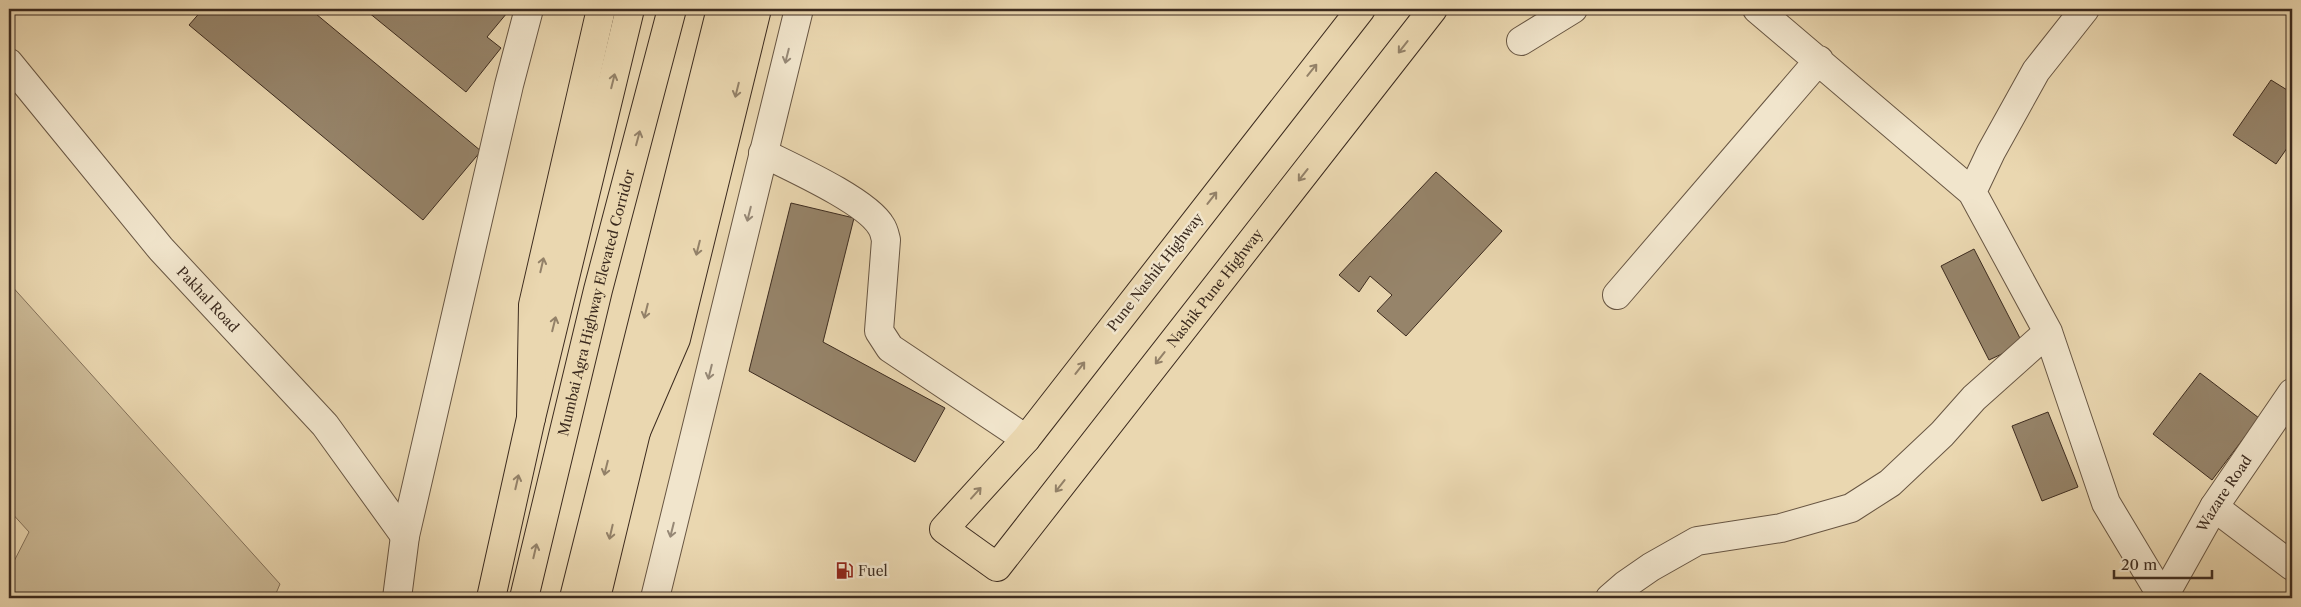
<svg xmlns="http://www.w3.org/2000/svg" width="2301" height="607" font-family="'Libre Caslon Text',serif">
	<style>
		.green { fill: #ccba97; stroke: #84725b }
		.building { fill: #96846a; stroke: #3c2b1f }
		.lines { fill: none; stroke-linecap: round; stroke-linejoin: round }
		.minor-casing { stroke: #685643; stroke-width: 30 }
		.tertiary-casing { stroke: #685643; stroke-width: 30 }
		.primary-casing { stroke: #3c2b1f; stroke-width: 30 }
		.trunk-casing { stroke: #3c2b1f; stroke-width: 30 }
		.motorway-casing { stroke: #3c2b1f; stroke-width: 30 }
		.minor { stroke: #f1e5cc; stroke-width: 28 }
		.tertiary { stroke: #f1e5cc; stroke-width: 28 }
		.primary { stroke: #ead7b0; stroke-width: 28 }
		.trunk { stroke: #ead7b0; stroke-width: 28 }
		.motorway { stroke: #ead7b0; stroke-width: 28 }
		.oneway { stroke: #938168 }
		.oneway2 { stroke: #968876 }
		.labels { text-anchor: middle; dominant-baseline: central; stroke-width: 5; stroke-linejoin: round; paint-order: stroke }
		.street-label { font-size: 14px; fill: #3c2b1f; stroke: #f1e5cc }
		.poi-label { font-size: 14px; fill: #3c2b1f; stroke: #f1e5cc; text-anchor: start }
	</style>
	<rect width="100%" height="100%" fill="#ead7b0"/>
	<filter id="stains"><feTurbulence type="fractalNoise" baseFrequency=".004" numOctaves="4"/><feColorMatrix values="0 0 0 0 .2 0 0 0 0 .09 0 0 0 0 .02 0 0 0 .5 -.17"/></filter>
	<radialGradient id="worn" r=".72"><stop offset=".6" stop-color="#630" stop-opacity="0"/><stop offset="1" stop-color="#630" stop-opacity=".3"/></radialGradient>
	<!-- green -->
	<path class="green" d="M9,283L280,584L274,598H9V571L29,532L9,510Z"/>
	<!-- building -->
	<path class="building" d="M203,9H310L481,151L423,220L189,25Z
		M356,9H503L507,13L487,37L501,48L466,92L368,12L365,14Z
		M2271,80L2292,93L2288,105L2292,107V141L2276,164L2233,135Z
		M1436,172L1502,231L1406,336L1377,311L1392,295L1370,276L1359,292L1339,275Z
		M791,203L854,218L823,342L945,408L915,462L749,371Z
		M1974,249L2023,344L1989,360L1941,266Z
		M2200,373L2259,418L2212,480L2153,434Z
		M2048,412L2078,487L2042,501L2012,426Z"/>
	<g class="lines">
		<defs>
			<path id="minor" d="M1757,9L1972,192L2048,332L2106,503L2163,598
				M1521,41L1573,9
				M763,153C791,167 867,201 881,226C884,230 885,236 886,240L879,331L890,348L1026,439
				M1972,192L1991,152L2036,71L2085,9
				M1617,295L1819,60
				M2214,507L2292,566
				M1610,598L1625,585L1651,567L1697,541L1781,528L1851,508L1890,483L1942,434L1974,398L2048,332"/>
			<g id="tertiary">
				<path id="s1" d="M9,63L161,249L325,425L405,536"/>
				<path d="M397,598L405,536L509,85L529,9"/>
				<path d="M655,598L799,9"/>
				<path id="s2" d="M2163,598L2214,507L2292,393"/>
			</g>
			<path id="primary" d="M491,598L531,418L630,9
				M596,598L738,9"/>
			<g id="trunk">
				<path id="s3" d="M1361,9L1026,439L944,529L997,567L1433,9"/>
			</g>
			<g id="motorway">
				<path d="M531,418L533,305L601,9"/>
				<path d="M632,441L676,339L757,9"/>
				<path id="s4" d="M524,598L598,290L672,9"/>
				<path d="M574,598L721,9"/>
			</g>
		</defs>
		<!-- minor casing -->
		<use href="#minor" class="minor-casing"/>
		<!-- tertiary casing -->
		<use href="#tertiary" class="tertiary-casing"/>
		<!-- primary casing -->
		<use href="#primary" class="primary-casing"/>
		<!-- trunk casing -->
		<use href="#trunk" class="trunk-casing"/>
		<!-- motorway casing -->
		<use href="#motorway" class="motorway-casing"/>
		<!-- minor -->
		<use href="#minor" class="minor"/>
		<!-- tertiary -->
		<use href="#tertiary" class="tertiary"/>
		<!-- primary -->
		<use href="#primary" class="primary"/>
		<!-- trunk -->
		<use href="#trunk" class="trunk"/>
		<!-- motorway -->
		<use href="#motorway" class="motorway"/>
	</g>
	<!-- one-way arrows -->
	<defs><path id="oneway-shaft" d="M-6 0H5M1.5-3L5.5 0L1.5 3" fill="none" stroke-width="1.6" stroke-linecap="round" stroke-linejoin="round" transform="scale(1.25)"/></defs>
	<g class="oneway">
		<use href="#oneway-shaft" transform="translate(1403 47) rotate(128)"/>
		<use href="#oneway-shaft" transform="translate(1312 70) rotate(-51)"/>
		<use href="#oneway-shaft" transform="translate(613 81) rotate(-76)"/>
		<use href="#oneway-shaft" transform="translate(737 90) rotate(104)"/>
		<use href="#oneway-shaft" transform="translate(638 138) rotate(-75)"/>
		<use href="#oneway-shaft" transform="translate(1303 175) rotate(128)"/>
		<use href="#oneway-shaft" transform="translate(1212 198) rotate(-52)"/>
		<use href="#oneway-shaft" transform="translate(698 248) rotate(104)"/>
		<use href="#oneway-shaft" transform="translate(542 265) rotate(-77)"/>
		<use href="#oneway-shaft" transform="translate(646 311) rotate(104)"/>
		<use href="#oneway-shaft" transform="translate(554 324) rotate(-76)"/>
		<use href="#oneway-shaft" transform="translate(1160 358) rotate(128)"/>
		<use href="#oneway-shaft" transform="translate(1080 368) rotate(-52)"/>
		<use href="#oneway-shaft" transform="translate(606 468) rotate(104)"/>
		<use href="#oneway-shaft" transform="translate(517 482) rotate(-77)"/>
		<use href="#oneway-shaft" transform="translate(1060 486) rotate(128)"/>
		<use href="#oneway-shaft" transform="translate(976 493) rotate(-48)"/>
		<use href="#oneway-shaft" transform="translate(611 532) rotate(103)"/>
		<use href="#oneway-shaft" transform="translate(535 551) rotate(-77)"/>
	</g>
	<g class="oneway2">
		<use href="#oneway-shaft" transform="translate(787 56) rotate(104)"/>
		<use href="#oneway-shaft" transform="translate(749 214) rotate(104)"/>
		<use href="#oneway-shaft" transform="translate(710 372) rotate(104)"/>
		<use href="#oneway-shaft" transform="translate(672 530) rotate(104)"/>
	</g>
	<!-- icons -->
	<defs>
		<symbol id="fuel-bare" viewBox="-9 -9 18 18"><path d="M-5.5-6h7V0h2V4h1.3V-2.5L3-4.5l.8-.8L6-3V5H2.5V1h-1V6h-7ZM-4.2-4.7v3.2H.2V-4.7Z" fill="#8f2418" stroke="#f1e5cc" stroke-width="2.5" paint-order="stroke"/></symbol>
	</defs>
	<g fill-rule="evenodd">
		<use href="#fuel-bare" x="832" y="558" width="25" height="25"/>
	</g>
	<g class="labels">
		<!-- street labels -->
		<g class="street-label">
			<text transform="translate(1155 272) rotate(-52)">Pune Nashik Highway</text>
			<text stroke="none"><textPath href="#s3" startOffset="1086">Nashik Pune Highway</textPath></text>
			<text stroke="none"><textPath href="#s1" startOffset="309">Pakhal Road</textPath></text>
			<text stroke="none"><textPath href="#s4" startOffset="304">Mumbai Agra Highway Elevated Corridor</textPath></text>
			<text stroke="none"><textPath href="#s2" startOffset="121">Wazare Road</textPath></text>
		</g>
		<!-- poi labels -->
		<g class="poi-label">
			<text x="858" y="571">Fuel</text>
		</g>
	</g>
	<!-- margin -->
	<rect width="2301" height="607" fill="none" stroke="#ead7b0" stroke-width="30"/>
	<rect x="10" y="10" width="2281" height="587" fill="none" stroke="#3c2b1f" stroke-width="2.5"/>
	<rect x="15" y="15" width="2271" height="577" fill="none" stroke="#3c2b1f"/>
	<!-- scale -->
	<path d="M2114 570v8h98v-8" fill="none" stroke="#3c2b1f" stroke-width="2.5"/>
	<text x="2121" y="570" font-size="15" fill="#3c2b1f" stroke="#f1e5cc" stroke-width="4" paint-order="stroke">20 m</text>
	<rect width="100%" height="100%" filter="url(#stains)"/>
	<rect width="100%" height="100%" fill="url(#worn)"/>
</svg>
